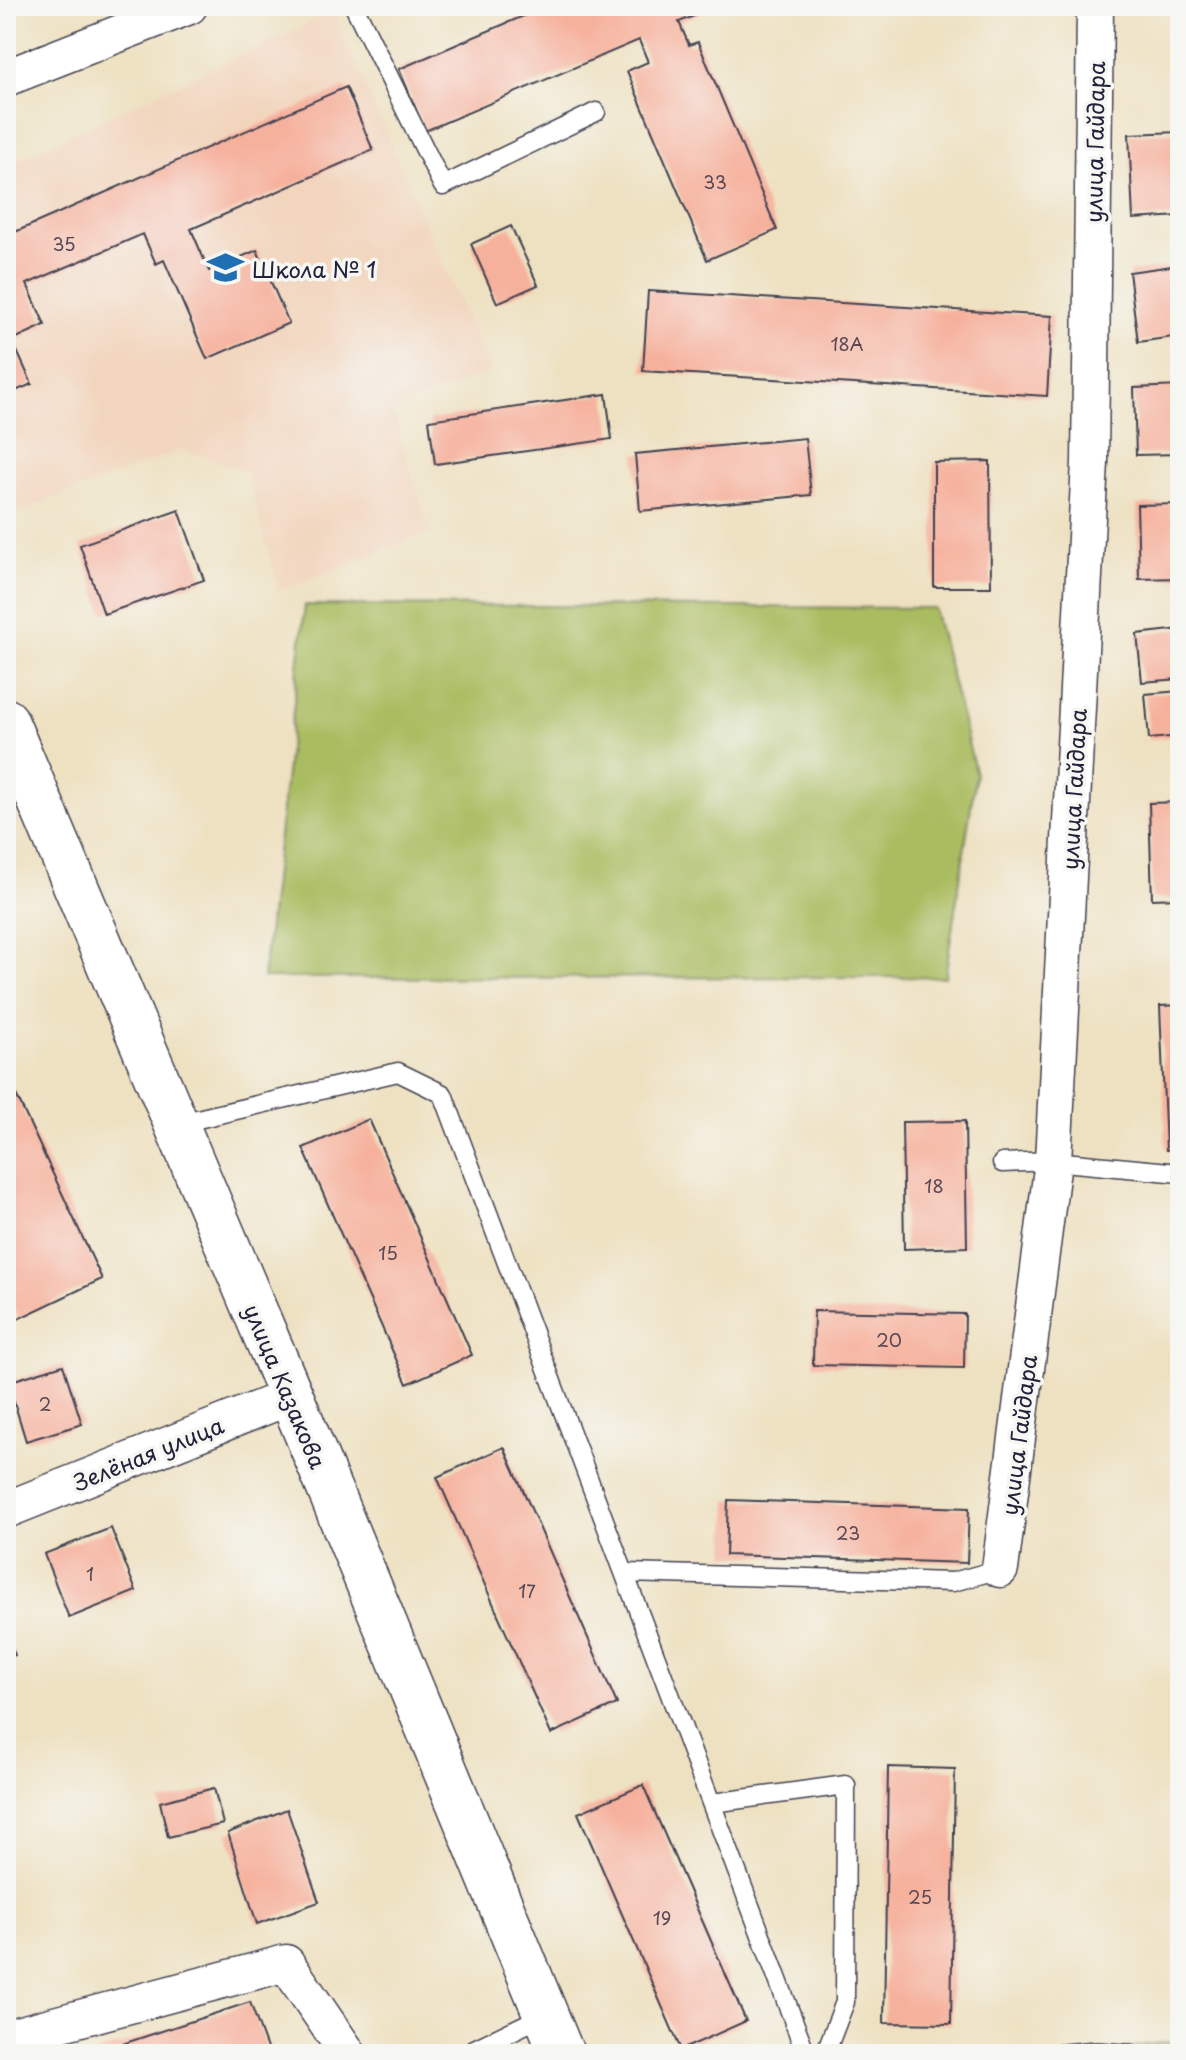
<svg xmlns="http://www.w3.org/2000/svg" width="1186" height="2060" font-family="'Playpen Sans',sans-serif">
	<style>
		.built { fill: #f2d5bd }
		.green { fill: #aabc60; stroke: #666f4e; stroke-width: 2 }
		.building { fill: #f6b19c }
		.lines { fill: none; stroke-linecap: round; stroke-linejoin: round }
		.service-casing { stroke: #413f4f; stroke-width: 21 }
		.minor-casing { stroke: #413f4f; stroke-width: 39 }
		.secondary-casing { stroke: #413f4f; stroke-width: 47 }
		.service { stroke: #fff; stroke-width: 18 }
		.minor { stroke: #fff; stroke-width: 36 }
		.secondary { stroke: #fff; stroke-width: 44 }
		.labels { text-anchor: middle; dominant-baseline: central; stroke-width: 7; stroke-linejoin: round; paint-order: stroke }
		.number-label { font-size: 18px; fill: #574653 }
		.street-label { font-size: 22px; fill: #22223b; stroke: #f6f6f2 }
		.poi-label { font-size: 22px; fill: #22223b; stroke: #f6f6f2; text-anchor: start }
	</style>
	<rect width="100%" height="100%" fill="#f6f6f2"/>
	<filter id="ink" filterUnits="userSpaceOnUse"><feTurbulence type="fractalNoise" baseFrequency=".0125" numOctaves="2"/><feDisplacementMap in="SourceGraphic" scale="16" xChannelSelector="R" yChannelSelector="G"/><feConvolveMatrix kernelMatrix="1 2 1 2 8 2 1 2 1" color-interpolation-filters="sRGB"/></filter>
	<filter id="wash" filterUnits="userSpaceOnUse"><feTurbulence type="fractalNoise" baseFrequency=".006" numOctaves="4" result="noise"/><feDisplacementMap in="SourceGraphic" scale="32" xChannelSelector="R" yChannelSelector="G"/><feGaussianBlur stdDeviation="1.8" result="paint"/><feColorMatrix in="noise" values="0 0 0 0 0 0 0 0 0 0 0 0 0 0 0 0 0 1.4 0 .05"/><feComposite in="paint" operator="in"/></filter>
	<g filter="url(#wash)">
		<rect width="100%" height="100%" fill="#eee1c1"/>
		<!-- built -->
		<path class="built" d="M333,12L490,371L392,410L430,532L279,591L246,471L182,449L6,517V165Z"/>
		<!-- green -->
		<path class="green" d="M305,605L934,608L976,774L945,977L263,978Z
			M1180,2040V2054H1126L1125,2048Z"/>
		<g id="blocks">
			<!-- building -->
			<path class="building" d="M547,6H695L699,14L679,22L689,45L698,42L777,230L707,260L627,71L648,62L639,40L425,131L399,69Z
				M346,87L373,150L191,229L209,271L257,250L289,323L207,359L164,260L156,264L143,234L27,284L45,325L12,340L32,384L6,395V236Z
				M1180,132V216L1133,219L1129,134Z
				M511,226L538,285L497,303L471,244Z
				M1180,265V336L1138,342L1129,272Z
				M648,291L1052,316L1047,396L643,371Z
				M1180,386V454L1136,455L1134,388Z
				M606,394L612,439L435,464L429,420Z
				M805,438L811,495L640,511L635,454Z
				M990,461L991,587H934V462Z
				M1178,504L1180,578L1139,579L1137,505Z
				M179,510L204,580L104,614L80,545Z
				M1180,629V679L1142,682L1137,634Z
				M1180,691V736L1149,739L1145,694Z
				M1180,802V898L1152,899L1149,803Z
				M1180,1005V1149L1166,1150L1160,1006Z
				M6,1073L102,1279L18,1319L6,1293Z
				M369,1119L472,1355L407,1384L303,1148Z
				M965,1121L967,1247L904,1249L902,1122Z
				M814,1311L965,1314L964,1368L813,1365Z
				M63,1365L82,1424L26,1441L8,1382Z
				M504,1447L617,1704L551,1734L437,1477Z
				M728,1500L969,1508L967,1563L726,1555Z
				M111,1528L136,1591L69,1618L44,1554Z
				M6,1635L15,1655L6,1659Z
				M888,1767L955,1769L951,2024L884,2023Z
				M643,1785L746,2021L681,2050L578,1813Z
				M214,1788L223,1824L168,1837L160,1802Z
				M287,1809L319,1902L257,1924L228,1833Z
				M250,2002L269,2054H96L95,2053Z"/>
		</g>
	</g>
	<g filter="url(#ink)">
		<use href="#blocks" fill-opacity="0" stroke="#413f4f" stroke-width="2"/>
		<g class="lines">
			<defs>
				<path id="service" d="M354,6L443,186L596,112
					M176,1124L398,1072L443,1094L806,2054
					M1002,1163L1053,1161L1180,1173
					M625,1573L953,1582L1000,1569
					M712,1803L846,1785L845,2002L825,2054
					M464,2054L545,2015
					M1058,2054L1091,2051L1132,2054"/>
				<path id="minor" d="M6,78L189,6
					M6,1510L291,1396
					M1000,1569L1053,1161L1090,462L1095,6
					M6,2038L286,1963L348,2054"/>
				<path id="secondary" d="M6,721L291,1396L562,2054"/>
			</defs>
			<!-- service casing -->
			<use href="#service" class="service-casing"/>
			<!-- minor casing -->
			<use href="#minor" class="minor-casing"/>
			<!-- secondary casing -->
			<use href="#secondary" class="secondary-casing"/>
			<!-- service -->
			<use href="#service" class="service"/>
			<!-- minor -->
			<use href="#minor" class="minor"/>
			<!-- secondary -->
			<use href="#secondary" class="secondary"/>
		</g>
	</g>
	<!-- icons -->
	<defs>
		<symbol id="school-bare" viewBox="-9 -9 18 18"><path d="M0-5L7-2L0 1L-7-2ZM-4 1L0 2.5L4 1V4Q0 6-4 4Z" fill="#1f6fb2" stroke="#f6f6f2" stroke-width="2.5" paint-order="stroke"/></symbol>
	</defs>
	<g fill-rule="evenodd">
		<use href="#school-bare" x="200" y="242" width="51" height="51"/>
	</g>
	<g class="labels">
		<!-- number labels -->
		<g class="number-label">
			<text x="715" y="181">33</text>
			<text x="64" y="243">35</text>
			<text x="847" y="343">18А</text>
			<text x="934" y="1185">18</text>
			<text x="388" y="1252">15</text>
			<text x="889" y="1339">20</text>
			<text x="45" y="1403">2</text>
			<text x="848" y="1532">23</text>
			<text x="90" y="1573">1</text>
			<text x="527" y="1590">17</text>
			<text x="920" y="1896">25</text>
			<text x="662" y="1917">19</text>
		</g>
		<!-- street labels -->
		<g class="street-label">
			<text transform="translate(1094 142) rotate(-89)">улица Гайдара</text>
			<text transform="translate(1073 789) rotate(-87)">улица Гайдара</text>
			<text transform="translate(286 1386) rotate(67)">улица Казакова</text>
			<text transform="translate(1018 1435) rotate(-83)">улица Гайдара</text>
			<text transform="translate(148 1453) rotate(-22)">Зелёная улица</text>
		</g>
		<!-- poi labels -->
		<g class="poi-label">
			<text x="252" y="268">Школа № 1</text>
		</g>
	</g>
	<!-- margin -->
	<rect width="1186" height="2060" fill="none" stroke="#f6f6f2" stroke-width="32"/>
</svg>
